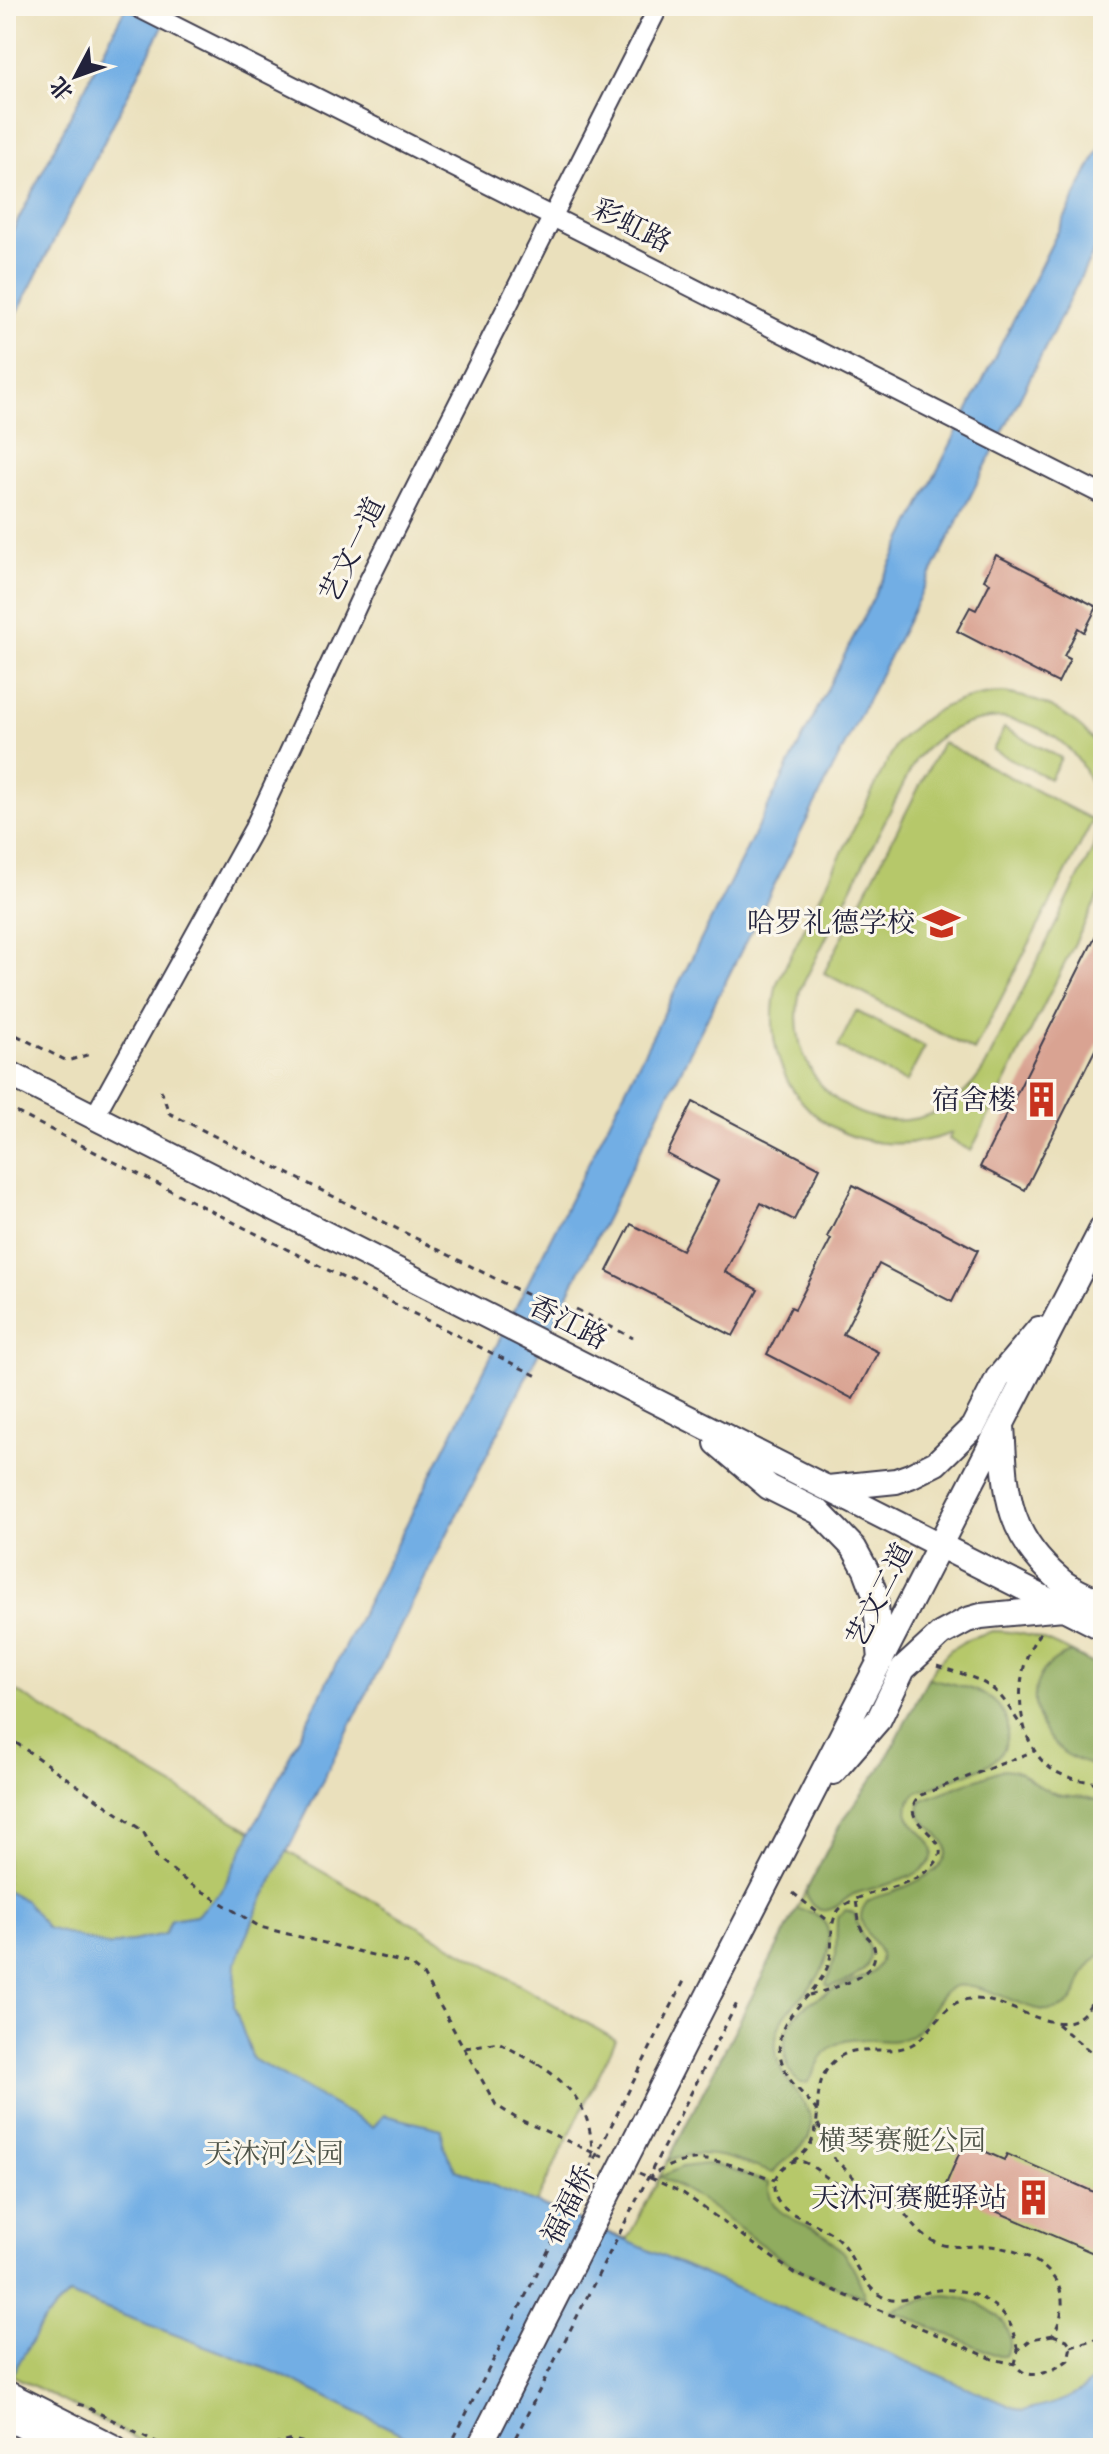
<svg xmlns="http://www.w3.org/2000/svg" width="1109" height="2454" font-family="'Libre Bodoni','Noto Serif SC',serif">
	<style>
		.green { fill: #b6c86b; stroke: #6c7553; stroke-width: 2; fill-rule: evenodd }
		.forest { fill: #90ac5f; stroke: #59674d; stroke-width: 2 }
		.water { fill: #72aee4; stroke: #4a6890; stroke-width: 2 }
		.building { fill: #d9a392 }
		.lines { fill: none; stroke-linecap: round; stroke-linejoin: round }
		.minor-casing { stroke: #403e4e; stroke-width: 22 }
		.major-casing { stroke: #403e4e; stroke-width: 28 }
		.path { stroke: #403e4e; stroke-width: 3; stroke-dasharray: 6 6; stroke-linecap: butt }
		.minor { stroke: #fff; stroke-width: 18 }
		.major { stroke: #fff; stroke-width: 24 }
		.major-bridge-casing { stroke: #403e4e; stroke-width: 28; stroke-linecap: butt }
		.path-bridge { stroke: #403e4e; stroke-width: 3; stroke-dasharray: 6 6; stroke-linecap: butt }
		.major-bridge { stroke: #fff; stroke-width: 24 }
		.labels { text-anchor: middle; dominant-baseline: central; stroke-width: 6; stroke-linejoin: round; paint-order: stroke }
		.street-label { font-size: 28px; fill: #22223b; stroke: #fbf7ec }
		.poi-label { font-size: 28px; fill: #22223b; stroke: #fbf7ec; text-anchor: end }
		.park-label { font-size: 28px; fill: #4e5449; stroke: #fbf7ec }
	</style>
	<rect width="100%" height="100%" fill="#fbf7ec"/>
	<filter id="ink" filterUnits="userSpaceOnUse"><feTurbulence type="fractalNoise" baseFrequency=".0125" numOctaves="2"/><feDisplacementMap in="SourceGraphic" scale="16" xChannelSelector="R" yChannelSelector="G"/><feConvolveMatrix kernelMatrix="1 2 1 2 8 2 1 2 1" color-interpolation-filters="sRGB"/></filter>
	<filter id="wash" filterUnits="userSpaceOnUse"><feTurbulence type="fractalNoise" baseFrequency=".006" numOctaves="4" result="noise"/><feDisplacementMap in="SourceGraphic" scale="32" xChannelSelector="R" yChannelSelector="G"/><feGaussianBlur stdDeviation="1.8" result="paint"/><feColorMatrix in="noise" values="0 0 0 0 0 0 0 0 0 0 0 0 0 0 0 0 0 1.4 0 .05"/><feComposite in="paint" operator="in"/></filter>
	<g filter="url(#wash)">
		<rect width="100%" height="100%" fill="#eae0bc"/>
		<!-- green -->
		<path class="green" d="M1003,693C1046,699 1078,717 1103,753V887L971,1151L949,1139L952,1133C845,1173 752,1094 777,983L896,744C926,711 958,695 1003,693ZM1002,718C1071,727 1108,781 1093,849L986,1065C922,1172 775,1111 800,990L916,759C939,732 966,719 1002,718Z
			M1004,728L1061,758L1050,779L993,750Z
			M942,742L1093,820L974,1051L824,973Z
			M856,1011L925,1047L906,1083L838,1047Z
			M993,1631C1038,1631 1064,1649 1103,1669V2448H154L6,2372V1685L159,1778L616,2040L536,2203L627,2240L841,1823L885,1762L934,1667L950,1650L970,1638Z"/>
		<!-- forest -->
		<path class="forest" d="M1071,1653L1103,1669V1768C1088,1765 1075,1761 1063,1752C1027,1724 1021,1668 1071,1653Z
			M928,1678C959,1686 1011,1691 1007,1735C1006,1744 1001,1756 992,1762C976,1773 936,1784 916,1793C887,1824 940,1832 932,1857C924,1880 873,1887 854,1894C844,1898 838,1909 827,1910C815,1912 808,1902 806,1892L841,1823L885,1762Z
			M1003,1769C1028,1770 1033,1787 1054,1793C1071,1799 1085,1793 1103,1803V1953C1096,1958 1091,1963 1086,1971C1078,1985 1078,2003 1059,2009C1035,2017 996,1989 971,1986C932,1982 936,2018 913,2034C889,2051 856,2028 831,2048C819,2057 816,2071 807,2083H800C790,2076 786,2063 785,2051C781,2010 820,1996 851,1982C858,1979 867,1976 873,1971C895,1952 861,1936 861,1917C861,1912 864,1905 868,1901C875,1896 884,1895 891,1893C906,1887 935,1874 943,1861C961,1835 907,1825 922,1800Z
			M797,1909C803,1910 810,1911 815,1914C836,1925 830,1958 819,1975C805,1999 779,2010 776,2040C771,2085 827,2104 807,2140C799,2155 781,2158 773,2173C735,2160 708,2146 668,2160Z
			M846,1910L854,1913C857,1919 857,1925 860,1931C862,1937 867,1941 869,1948C876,1971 847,1982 829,1987L826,1984L836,1955L837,1920L838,1916Z
			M706,2164L718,2166L769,2183C766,2220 808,2220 830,2239C848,2254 859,2277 865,2298C838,2287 809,2277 785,2261C742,2234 706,2197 660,2177L682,2167Z
			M946,2295C970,2297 1011,2314 1010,2343C1010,2348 1007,2352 1005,2356L994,2354L891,2310L932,2297Z"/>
		<!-- water -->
		<path class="water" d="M126,6H173L6,335V244Z
			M1103,142V233L257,1911L236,1963L234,2006L253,2059L373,2127L384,2115L442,2129L443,2146L456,2170L627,2241L1022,2411C1058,2404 1077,2398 1103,2372V2448H430L277,2373L69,2295L44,2320L11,2376L6,2374V2302L13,2286L11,2233L6,2228V1890L26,1901L47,1928L109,1946L165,1934L171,1919L196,1915L221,1892Z"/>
		<g id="blocks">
			<!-- building -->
			<path class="building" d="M996,555L1097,607L1084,632L1078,628L1064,656L1070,659L1058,683L957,631L970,607L976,610L990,583L984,580Z
				M1103,921V1034L1025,1190L980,1167Z
				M693,1102L820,1168L794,1220L761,1203L725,1272L758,1290L733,1336L607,1271L631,1224L682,1250L718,1181L667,1154Z
				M853,1185L978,1250L952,1302L879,1264L843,1334L878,1352L853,1399L767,1354L791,1307L795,1309L831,1239L827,1237Z
				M964,2142L1004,2160L1007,2154L1103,2196V2244L1098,2255L944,2189Z"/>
		</g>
	</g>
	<g filter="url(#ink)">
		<use href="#blocks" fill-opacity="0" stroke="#403e4e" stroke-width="2"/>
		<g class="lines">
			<defs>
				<path id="minor" d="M135,6L1103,495
					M94,1117L254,828L369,580L659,6"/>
				<path id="major" d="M6,1072L1103,1628
					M1002,1425C1006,1491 1005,1533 1059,1579C1071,1590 1089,1596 1103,1604
					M717,1443L769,1487L819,1512L854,1548L866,1570L875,1594L881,1660
					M828,1488L896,1481L910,1476L936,1463L973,1427L998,1378L1039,1329
					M833,1772L879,1719L903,1669L941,1634L967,1620L981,1616L1063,1608
					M711,1990L1103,1227
					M6,2393L115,2448
					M6,2417L64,2448"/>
			</defs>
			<!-- minor casing -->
			<use href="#minor" class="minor-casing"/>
			<!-- major casing -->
			<use href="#major" class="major-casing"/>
			<!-- path -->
			<path class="path" d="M6,1030L67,1061L90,1054
				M161,1090L169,1113L569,1316
				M6,1107L539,1377
				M576,1309L633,1338
				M1040,1633C1012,1668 1013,1740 1050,1768C1067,1780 1084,1780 1103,1784
				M937,1666C954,1672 975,1676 990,1687C1004,1696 1012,1713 1022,1727
				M6,1736L143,1831L157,1858L186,1881L260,1927L409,1964L423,1975L496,2105L516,2118L603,2157
				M793,1893L831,1923
				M810,1995C830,1989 883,1977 874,1947C872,1940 867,1937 863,1932C858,1923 858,1911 856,1901
				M1057,2024L1103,2062
				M465,2048L498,2042L538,2064
				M817,2112C809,2097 794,2089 787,2074C759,2020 815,2004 829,1963C835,1944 826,1919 843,1906C871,1887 913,1890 936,1862C957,1836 891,1823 921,1795L1034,1751
				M818,2124L834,2158L858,2182
				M793,2161C834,2137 804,2094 831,2064C853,2040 880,2056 906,2047C928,2040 936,2014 956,2003C995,1983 1052,2044 1083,2014C1093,2005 1097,1988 1103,1976
				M639,2173L683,2193L794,2273L993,2359L1015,2364
				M1053,2335L1067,2340L1071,2346L1068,2360C1054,2371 1027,2384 1015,2364L1018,2350L1032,2339Z
				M1071,2346L1103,2337
				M1018,2350C1015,2342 1014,2333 1011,2326C997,2299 962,2285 933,2291C915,2294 899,2307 881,2296C860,2284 854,2254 837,2238C821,2223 790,2217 780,2204C772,2195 772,2180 780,2171C804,2143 822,2183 843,2185C860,2187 868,2183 884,2193C903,2205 911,2229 931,2240C952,2252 974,2243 997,2247C1043,2255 1080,2287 1053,2335
				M78,2404L85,2406L168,2448
				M262,2448L293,2440L323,2448"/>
			<!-- minor -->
			<use href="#minor" class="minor"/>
			<!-- major -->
			<use href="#major" class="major"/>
			<defs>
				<path id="major-bridge" d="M479,2448L711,1990"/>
			</defs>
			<!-- major-bridge casing -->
			<use href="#major-bridge" class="major-bridge-casing"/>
			<!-- path-bridge -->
			<path class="path-bridge" d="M538,2064C576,2089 593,2113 592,2160
				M647,2179C692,2145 727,2163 775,2180
				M449,2448L686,1977
				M510,2448L737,2003"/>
			<!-- major-bridge -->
			<use href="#major-bridge" class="major-bridge"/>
		</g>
	</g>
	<!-- icons -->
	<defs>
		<symbol id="school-bare" viewBox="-9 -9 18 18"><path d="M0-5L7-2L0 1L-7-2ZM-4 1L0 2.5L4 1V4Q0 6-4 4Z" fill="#c8321e" stroke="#fbf7ec" stroke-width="2.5" paint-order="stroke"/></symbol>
		<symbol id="building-bare" viewBox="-9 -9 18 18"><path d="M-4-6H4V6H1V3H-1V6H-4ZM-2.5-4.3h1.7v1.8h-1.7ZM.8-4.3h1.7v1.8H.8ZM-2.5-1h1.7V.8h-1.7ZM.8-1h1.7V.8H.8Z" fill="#c8321e" stroke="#fbf7ec" stroke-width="2.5" paint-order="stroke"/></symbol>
	</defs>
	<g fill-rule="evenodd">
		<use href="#school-bare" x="916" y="898" width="51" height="51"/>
		<use href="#building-bare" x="1016" y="1074" width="51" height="51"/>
		<use href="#building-bare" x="1008" y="2172" width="51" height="51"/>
	</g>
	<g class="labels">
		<!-- street labels -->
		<g class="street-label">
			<text transform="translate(632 226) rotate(27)">彩虹路</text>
			<text transform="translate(353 550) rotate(-64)">艺文一道</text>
			<text transform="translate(568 1323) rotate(27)">香江路</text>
			<text transform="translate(880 1595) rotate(-63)">艺文二道</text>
			<text transform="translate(569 2205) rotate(-63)">福福桥</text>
		</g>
		<!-- poi labels -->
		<g class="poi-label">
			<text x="915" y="923">哈罗礼德学校</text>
			<text x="1016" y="1100">宿舍楼</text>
			<text x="1007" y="2198">天沐河赛艇驿站</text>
		</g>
		<!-- park labels -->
		<g class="park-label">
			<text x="902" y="2141">横琴赛艇公园</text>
			<text x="274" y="2154">天沐河公园</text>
		</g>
	</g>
	<!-- margin -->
	<rect width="1109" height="2454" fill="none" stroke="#fbf7ec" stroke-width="32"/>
	<!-- north arrow -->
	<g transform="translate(76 76) rotate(229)" stroke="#fbf7ec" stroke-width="6" paint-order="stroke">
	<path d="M0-6L14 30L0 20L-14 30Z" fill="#22223b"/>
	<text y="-12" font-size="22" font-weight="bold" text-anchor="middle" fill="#22223b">北</text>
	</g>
</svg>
